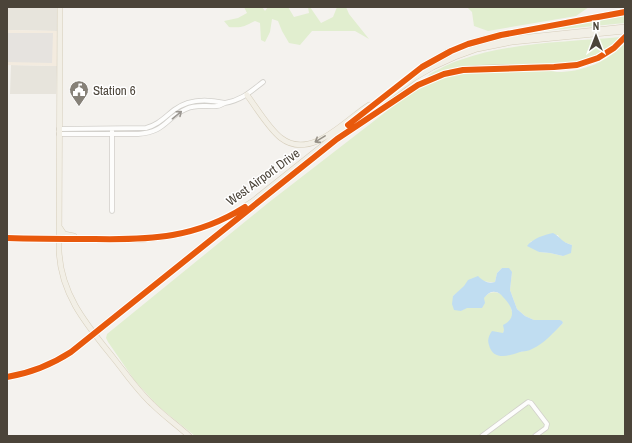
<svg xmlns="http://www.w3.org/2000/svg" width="632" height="443" font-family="'Archivo Narrow',sans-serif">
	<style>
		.residential { fill: #e7e4dc }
		.commercial { fill: #f3ebdf }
		.green { fill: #e1eecf; fill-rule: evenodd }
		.parking { fill: #e6e3df }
		.water { fill: #c0ddf1 }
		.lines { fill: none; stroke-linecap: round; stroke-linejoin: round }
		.minor-casing { stroke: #d2d0cb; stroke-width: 5.5 }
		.major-casing { stroke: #d6cebb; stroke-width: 6 }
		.minor { stroke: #fdfdfc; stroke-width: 4 }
		.major { stroke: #f2efe6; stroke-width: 5 }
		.cycleway-casing { stroke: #fff; stroke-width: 8 }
		.cycleway { stroke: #e8590c; stroke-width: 6 }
		.oneway { stroke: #9b9791 }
		.oneway2 { stroke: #969187 }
		.labels { text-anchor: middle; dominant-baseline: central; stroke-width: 3; stroke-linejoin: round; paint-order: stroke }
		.poi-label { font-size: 13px; fill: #4b4439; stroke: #fff; text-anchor: start }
		.street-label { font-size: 13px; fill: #4b4439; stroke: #fff }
	</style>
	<rect width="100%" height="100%" fill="#f4f2ee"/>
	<!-- residential -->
	<path class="residential" d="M7,7H58L57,31L7,30Z
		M11,65L57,66L56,94H10Z"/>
	<!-- commercial -->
	<path class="commercial" d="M7,30L57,31V66L7,65Z"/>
	<!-- green -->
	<path class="green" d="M244,7H262L265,11L268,7H288L294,17L309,13L308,7H310L321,23L333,17L337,7H346L349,14L369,39L355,31H312L300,45L289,43L282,31L278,21L272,19L270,32L265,42L261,40L260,23L255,21C243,27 242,28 229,27L224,21L238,18L247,13Z
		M467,7H589L576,16L488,31L474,26L472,12Z
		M625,15V23L543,31L618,17Z
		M621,37C606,52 590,59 569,64L463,67L450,69L427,77L430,74C439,69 450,63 460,60C512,42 567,42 621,37Z
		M625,43V436H195L159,407L135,381L108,342L106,338L107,334L268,203L405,97C421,87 438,78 456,75C483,69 513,71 541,70C546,70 551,71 557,72C583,72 607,62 625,43ZM547,235H558L561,241L572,245L563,256L550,253L539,252L530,242ZM502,268L512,272L510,290L517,309L525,316L534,320H560L563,323C549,336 540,347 521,352L497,331L501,334L503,333C505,327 510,323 512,317C514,306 502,288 490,293C485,295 479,303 475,308L467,307L461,311L453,296C462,289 469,282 482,281C487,281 490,283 495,282L497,273Z"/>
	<!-- parking -->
	<path class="parking" d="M7,33H53L52,63L7,62Z"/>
	<!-- water -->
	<path class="water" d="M553,233C561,237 561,242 572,245L571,253L563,256L550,253L539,252L527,246C533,238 544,235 553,233Z
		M502,268H509L512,272L510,290L517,309L525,316L534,320H560L562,321L563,323C554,332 544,344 532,349C529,351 524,351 520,352C509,356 493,361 489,345C487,340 489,335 492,331L503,333L504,330L503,325C517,318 513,307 503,297C501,294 498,292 495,292C490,291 487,295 484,298L485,303L482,308H467L461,311L454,310L452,304L453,296L464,286L468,280L478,276C483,281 488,284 495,282L497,273Z"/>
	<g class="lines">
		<defs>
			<path id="minor" d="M59,129L146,128C158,125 165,117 174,110C188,99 208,99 225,103
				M59,134H138C166,132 165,118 186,109C196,104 206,107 217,106C220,106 222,104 225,103C242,100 250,92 263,82
				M112,211V131
				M482,436L528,402L531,403L547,424L546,428L535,436"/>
			<path id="major" d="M60,7L59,251C61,296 88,326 115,360C127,375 138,391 152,404C164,416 177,425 189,436
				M447,52L468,44L483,39L625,12
				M247,95C256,107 269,129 281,138C311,161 345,120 369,105
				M363,122C389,104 414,83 444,74C475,65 510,68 542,67C556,67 571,68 585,63C600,59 614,49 625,37
				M60,228L64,234L74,236
				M7,238L138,240L165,237L182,234L216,222L231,215L253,201L395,88L424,68L442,58L475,46L501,40L625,27
				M7,377C31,373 51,365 71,352L392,94L414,78L433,67L455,57L477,49L512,42L625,31"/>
		</defs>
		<!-- minor casing -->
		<use href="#minor" class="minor-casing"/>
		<!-- major casing -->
		<use href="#major" class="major-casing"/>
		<!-- minor -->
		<use href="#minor" class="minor"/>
		<!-- major -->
		<use href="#major" class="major"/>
		<defs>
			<path id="cycleway" d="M348,125L422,67L451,51L468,44L501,35L625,12
				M7,238C36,239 66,239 95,239C151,240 196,238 245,207
				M7,377C31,373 51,365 71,352L337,139L418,85L444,74L463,70L554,67L577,65L598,58L614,48L625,37"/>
		</defs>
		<!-- cycleway casing -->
		<use href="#cycleway" class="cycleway-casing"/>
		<!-- cycleway -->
		<use href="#cycleway" class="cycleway"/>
	</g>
	<!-- one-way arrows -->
	<defs><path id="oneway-shaft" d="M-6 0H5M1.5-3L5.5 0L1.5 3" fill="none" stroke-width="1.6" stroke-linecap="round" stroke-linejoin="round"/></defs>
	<use class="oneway" href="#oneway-shaft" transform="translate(177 115) rotate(-39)"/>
	<use class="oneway2" href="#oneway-shaft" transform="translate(320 139) rotate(149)"/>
	<!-- icons -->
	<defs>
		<symbol id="civic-pin" viewBox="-11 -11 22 30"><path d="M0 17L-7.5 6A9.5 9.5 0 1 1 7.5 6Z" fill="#868178" stroke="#fff"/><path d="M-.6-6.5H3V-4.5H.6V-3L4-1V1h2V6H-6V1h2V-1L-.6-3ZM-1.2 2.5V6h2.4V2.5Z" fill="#fff"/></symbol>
	</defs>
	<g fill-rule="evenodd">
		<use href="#civic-pin" x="68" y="79" width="22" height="30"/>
	</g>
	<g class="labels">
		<!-- poi labels -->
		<g class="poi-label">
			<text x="93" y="90">Station 6</text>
		</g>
		<!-- street labels -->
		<g class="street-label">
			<text transform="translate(263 177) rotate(-36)">West Airport Drive</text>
		</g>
	</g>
	<!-- border -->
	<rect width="632" height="443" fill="none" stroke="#4b4439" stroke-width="16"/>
	<!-- north arrow -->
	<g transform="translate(596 36)" stroke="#ffffff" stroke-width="3" paint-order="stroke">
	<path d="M0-3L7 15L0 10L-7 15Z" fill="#4b4439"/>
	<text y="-6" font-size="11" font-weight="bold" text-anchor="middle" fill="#4b4439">N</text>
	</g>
</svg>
